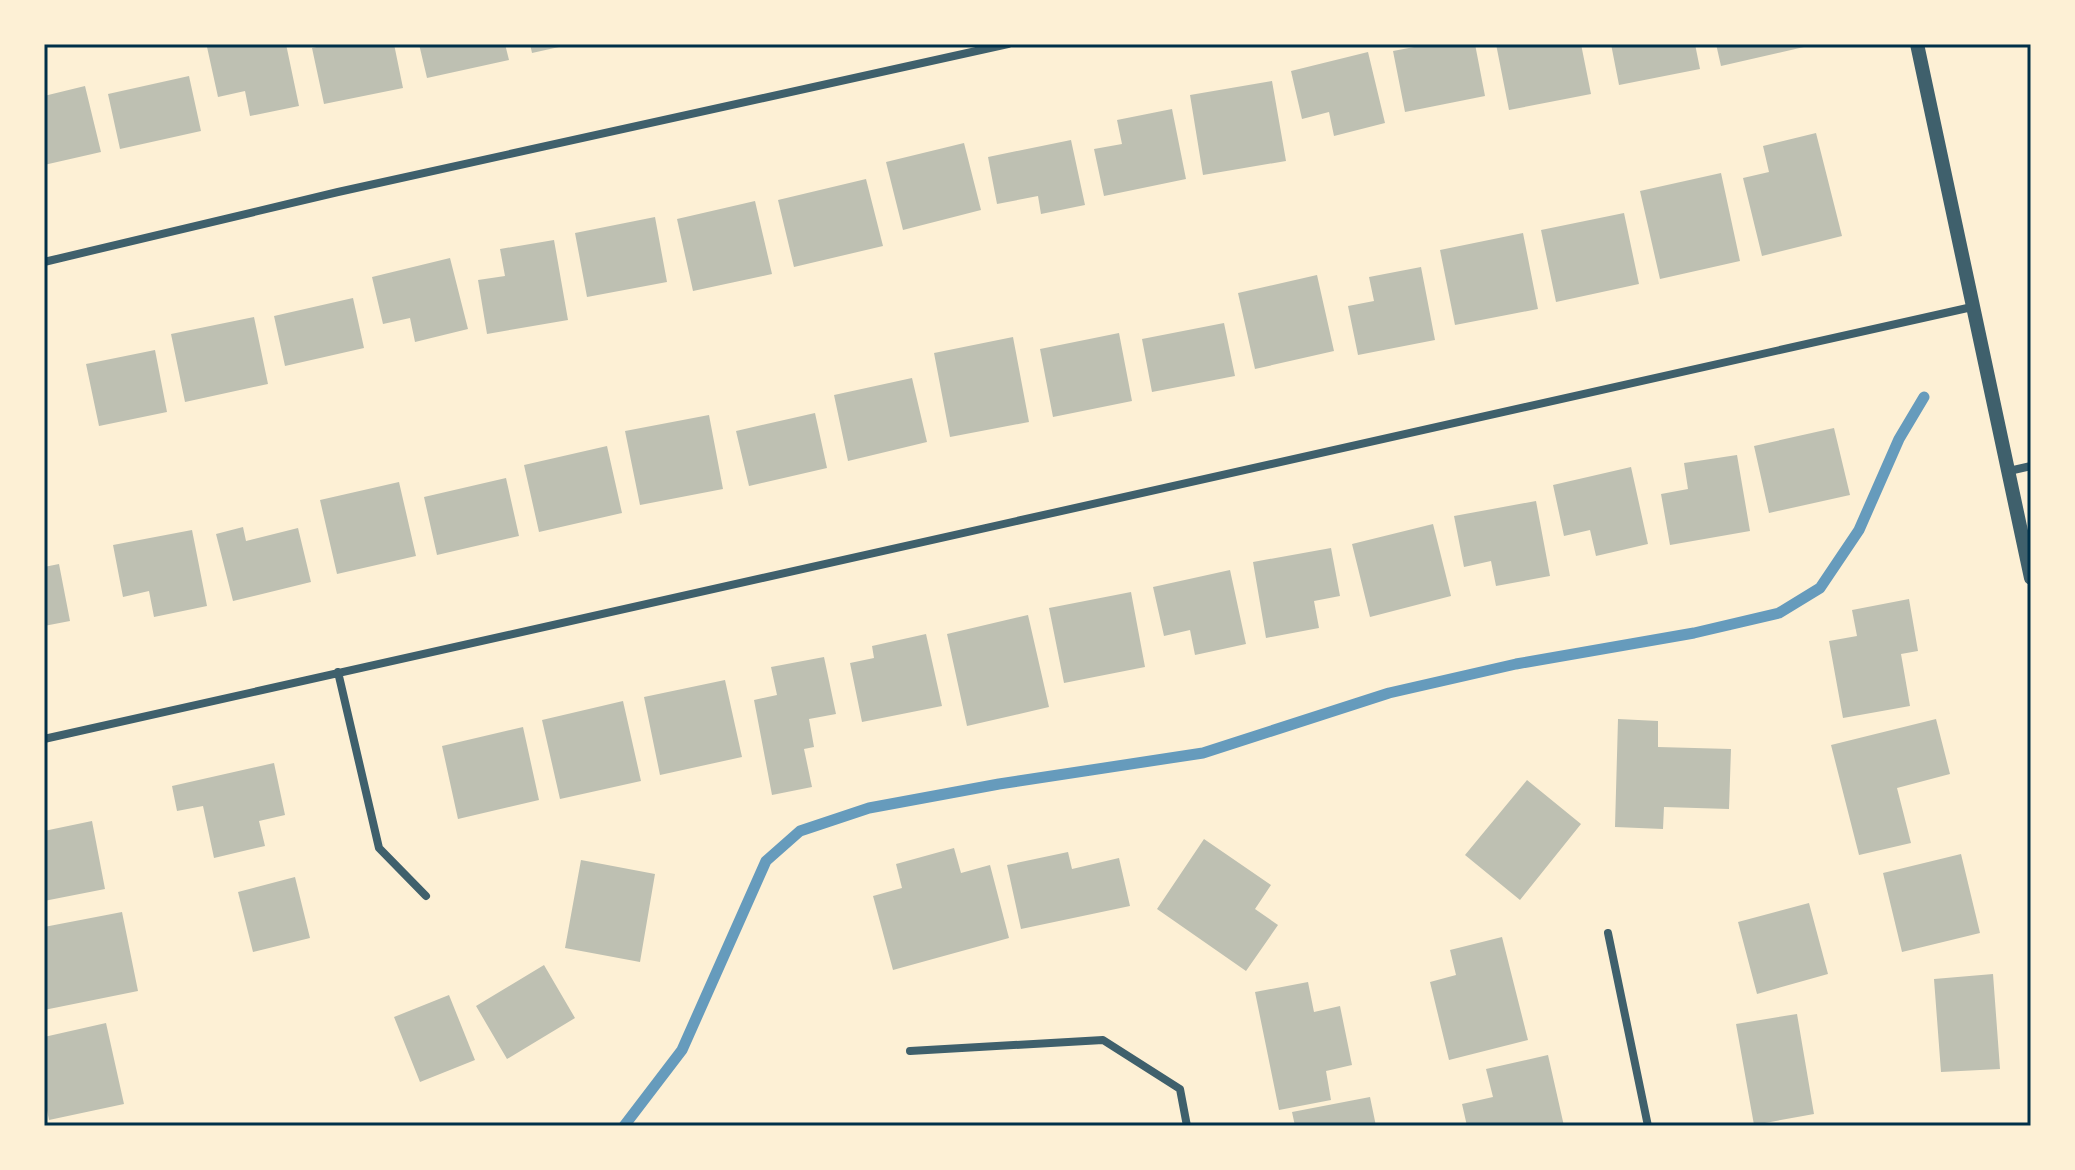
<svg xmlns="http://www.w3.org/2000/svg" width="2075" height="1170" font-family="Helvetica,sans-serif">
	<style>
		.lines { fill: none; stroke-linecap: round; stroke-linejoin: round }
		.stream { stroke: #669bbc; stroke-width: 11 }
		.building { fill: #bec0b2 }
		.minor { stroke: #3f606c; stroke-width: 8 }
		.tertiary { stroke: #3f606c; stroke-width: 14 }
		.neatline { fill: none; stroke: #003049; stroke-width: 3 }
	</style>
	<rect width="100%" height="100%" fill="#fdf0d5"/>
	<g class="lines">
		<!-- stream -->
		<path class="stream" d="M624,1126L682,1050L766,861L800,831L869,808L999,784L1203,753L1389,693L1516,664L1694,633L1779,613L1820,588L1859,530L1899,439L1924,397"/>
	</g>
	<!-- building -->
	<path class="building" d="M219,44H286L299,106L250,116L245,91L218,97L207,47Z
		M330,44H394L403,88L324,104L312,48Z
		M419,44H505L509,60L427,78Z
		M530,44H568V45L532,53Z
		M1430,44H1475L1485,96L1405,112L1393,51Z
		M1496,44H1581L1591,94L1509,110Z
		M1611,44H1695L1700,69L1619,85Z
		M1716,44H1804V47L1721,66Z
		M1368,52L1385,123L1334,136L1329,112L1302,119L1291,71Z
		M189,76L201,131L120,149L108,94Z
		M1272,81L1286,161L1203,175L1190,95Z
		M85,86L101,152L44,165V96Z
		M1172,109L1186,179L1104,196L1094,149L1122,144L1117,120Z
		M1816,133L1842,236L1762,256L1743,178L1769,172L1763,146Z
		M1071,140L1085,205L1041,214L1038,196L997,204L988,157Z
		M964,143L981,210L903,230L886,162Z
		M1721,173L1740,261L1660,279L1640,191Z
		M866,179L883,246L794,267L778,200Z
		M755,201L772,274L693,291L677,219Z
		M1624,213L1639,284L1556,302L1541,230Z
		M655,217L667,282L587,297L575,233Z
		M1523,233L1538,309L1455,325L1440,250Z
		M554,240L568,320L487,334L478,280L505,276L500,249Z
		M450,258L468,329L415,342L410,318L383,324L372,277Z
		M1421,267L1435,340L1358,355L1348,306L1374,301L1369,277Z
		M1317,275L1334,351L1255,369L1238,293Z
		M353,298L364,348L285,366L274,316Z
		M254,317L268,384L185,402L171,334Z
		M1224,323L1235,376L1152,392L1142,339Z
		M1119,333L1132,401L1053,417L1040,349Z
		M1013,337L1029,422L950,437L934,353Z
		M155,350L167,412L99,426L86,364Z
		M912,378L927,442L848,461L834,395Z
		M815,413L827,468L749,486L736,431Z
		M709,415L723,489L640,505L625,431Z
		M1834,428L1850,495L1769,513L1754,446Z
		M607,446L622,513L539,532L524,465Z
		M1737,455L1750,531L1670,545L1661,494L1688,489L1684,463Z
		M1631,467L1648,544L1596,556L1590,530L1564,536L1553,485Z
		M506,478L519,536L437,555L424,497Z
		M399,482L416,556L337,574L320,500Z
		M1536,501L1550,576L1496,586L1491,561L1464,567L1454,516Z
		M1433,524L1451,596L1370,617L1352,544Z
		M243,527L246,541L298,528L311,582L233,601L216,534Z
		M192,530L207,606L154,617L149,591L123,597L113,545Z
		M1331,548L1340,596L1314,601L1319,628L1266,638L1253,562Z
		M59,564L70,621L44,626V567Z
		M1230,570L1246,644L1195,655L1190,630L1164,636L1153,587Z
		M1131,592L1145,667L1064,683L1049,608Z
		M1909,599L1918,651L1901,654L1910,706L1843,718L1829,641L1857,636L1852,610Z
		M1028,615L1049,707L967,726L947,634Z
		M926,634L942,706L862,722L850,663L874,658L872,646Z
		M824,657L836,714L809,719L814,747L804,749L812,787L772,795L754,700L777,695L771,667Z
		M725,680L742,757L660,775L644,697Z
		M623,701L641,781L560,799L542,720Z
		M1618,719L1658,721V747L1731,749L1729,809L1664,807L1663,829L1615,827Z
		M1936,719L1950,774L1897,788L1911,843L1859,855L1831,745Z
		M523,727L539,800L458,819L442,746Z
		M274,763L285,815L259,821L265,846L214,858L203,806L177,811L172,786Z
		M1527,780L1581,824L1520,900L1465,855Z
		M92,821L105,889L44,901V831Z
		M1204,839L1271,885L1255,909L1278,925L1246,971L1157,909Z
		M954,848L961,873L990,865L1009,938L893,970L873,896L902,888L896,864Z
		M1068,852L1072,869L1119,858L1130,906L1021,929L1007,865Z
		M1961,854L1980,933L1902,952L1883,873Z
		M581,860L655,874L640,962L565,948Z
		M295,877L310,938L253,952L238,892Z
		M1809,903L1828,974L1757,994L1738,922Z
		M122,912L138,991L44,1010V927Z
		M1502,937L1528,1040L1449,1060L1430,982L1456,975L1450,950Z
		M544,965L575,1018L507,1059L476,1006Z
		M1993,974L2000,1069L1941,1072L1934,979Z
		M1308,982L1314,1012L1340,1006L1352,1065L1326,1071L1331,1100L1279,1110L1255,992Z
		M449,995L475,1060L420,1082L394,1017Z
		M1797,1014L1814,1114L1754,1125L1736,1024Z
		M106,1023L124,1104L49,1120L44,1096V1037Z
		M1548,1055L1564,1126H1467L1462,1104L1493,1097L1486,1069Z
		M1370,1097L1376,1126H1295L1292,1112Z"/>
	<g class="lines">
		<!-- minor -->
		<path class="minor" d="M44,262L338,192L1008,44
			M2009,471L2031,466
			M338,672L379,848L426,896
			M44,739L1972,307
			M1608,933L1648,1126
			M910,1051L1103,1040L1180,1089L1187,1126"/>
		<!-- tertiary -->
		<path class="tertiary" d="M1917,44L2031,578"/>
	</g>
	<!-- border -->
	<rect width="2075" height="1170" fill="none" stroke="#fdf0d5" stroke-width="92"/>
	<rect x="46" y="46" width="1983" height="1078" class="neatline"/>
</svg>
